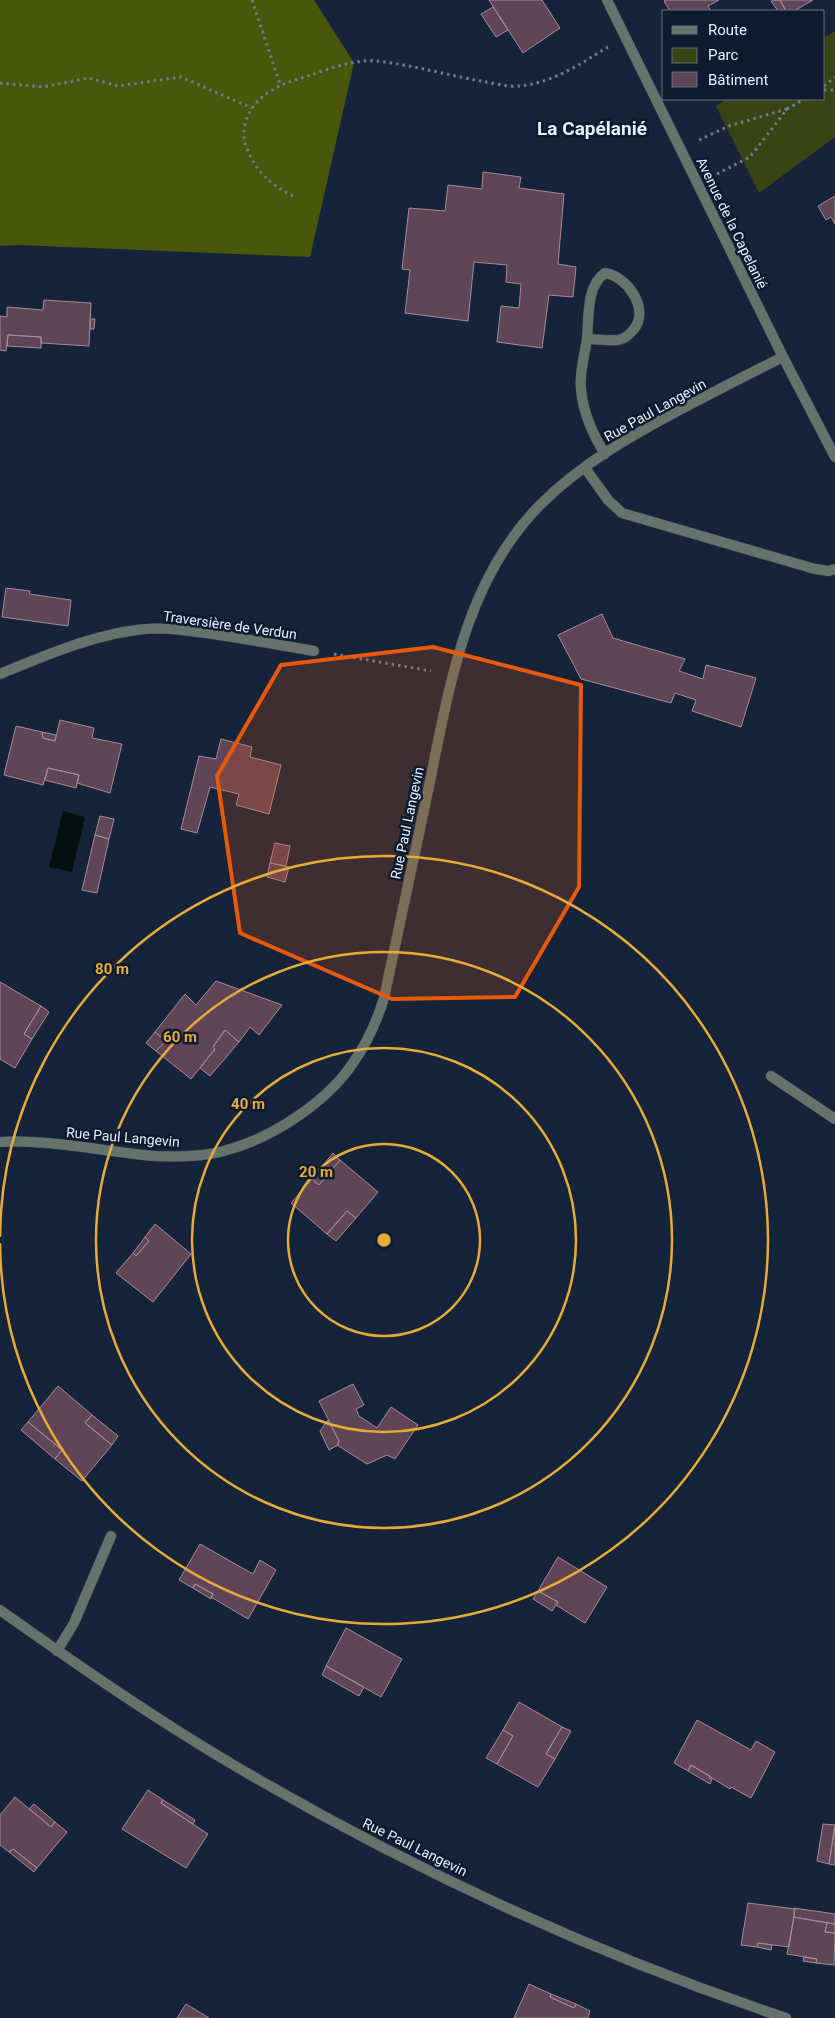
<svg xmlns="http://www.w3.org/2000/svg" width="835" height="2018" font-family="Roboto,sans-serif">
	<style>
		.green { fill: #394414 }
		.forest { fill: #49570d }
		.water { fill: #040f10 }
		.building { fill: #604557; stroke: #a8899d }
		.lines { fill: none; stroke-linecap: round; stroke-linejoin: round }
		.service-casing { stroke: #334056; stroke-width: 11 }
		.minor-casing { stroke: #334056; stroke-width: 11 }
		.tertiary-casing { stroke: #334056; stroke-width: 11 }
		.path { stroke: #6f7c8f; stroke-width: 3; stroke-dasharray: 2.5 4; stroke-linecap: butt }
		.service { stroke: #65736c; stroke-width: 10 }
		.minor { stroke: #65736c; stroke-width: 10 }
		.tertiary { stroke: #65736c; stroke-width: 10 }
		.marked { fill: #e8590c; fill-opacity: 0.2; stroke: #e8590c; stroke-width: 4; stroke-linejoin: round }
		.ring { fill: none; stroke: #e6ac36; stroke-width: 2.5 }
		.labels { text-anchor: middle; dominant-baseline: central; stroke-width: 5; stroke-linejoin: round; paint-order: stroke }
		.street-label { font-size: 14px; fill: #e5effe; stroke: #0d1b30 }
		.district-label { font-size: 19px; font-weight: bold; fill: #e5effe; stroke: #0d1b30 }
		.centre { fill: #e6ac36; stroke: #0d1b30; stroke-width: 2.5 }
		.ring-label { font-size: 15px; text-anchor: middle; font-weight: bold; fill: #e6ac36; stroke: #0d1b30; stroke-width: 5; stroke-linejoin: round; paint-order: stroke }
	</style>
	<rect width="100%" height="100%" fill="#16243b"/>
	<!-- green -->
	<path class="green" d="M835,31V137L759,193L716,106L727,99H824V38Z"/>
	<!-- forest -->
	<path class="forest" d="M0,0H314L354,63L310,257L19,245L0,246Z"/>
	<!-- water -->
	<path class="water" d="M63,811L85,817L72,872L49,867Z"/>
	<!-- building -->
	<path class="building" d="M489,0H542L560,28L523,53Z
		M666,0H719L708,6L711,11H670L664,1Z
		M780,0H813L794,11H786Z
		M780,0L786,11H778L771,1Z
		M493,7L508,30L496,37L481,14Z
		M483,172L521,177L519,188L564,194L558,264L576,267L573,297L549,295L542,348L497,342L501,306L519,308L521,284L506,282L507,265L474,262L468,321L405,313L410,270L402,269L409,208L445,211L448,185L482,189Z
		M835,196V224L831,217L826,220L818,206Z
		M44,300L91,303L89,346L41,343V337L8,335L6,351L0,350V316L7,317V307L43,310Z
		M91,319H95L94,329H90Z
		M8,335L41,337V348L7,346Z
		M6,588L30,591L29,594L71,600L68,626L2,617Z
		M602,614L613,638L685,659L679,671L703,679L706,665L756,678L741,727L692,711L696,700L675,693L671,703L581,679L558,635Z
		M60,720L94,728L92,738L122,744L110,793L77,783L79,775L48,768L43,785L4,775L16,726L42,732L43,738L55,741Z
		M42,732L56,735L55,741L43,738Z
		M221,739L252,747L250,757L281,765L269,814L236,805L239,794L210,787L197,833L181,829L199,756L216,759Z
		M48,768L79,775L76,788L45,780Z
		M100,816L114,819L109,839L95,835Z
		M95,835L109,839L97,893L82,890Z
		M275,843L290,846L286,866L270,863Z
		M270,863L289,867L285,882L267,877Z
		M216,981L282,1005L259,1035L250,1027L239,1042L225,1030L213,1047L215,1049L191,1079L156,1051L166,1041L155,1032L185,994L196,1005Z
		M0,982L41,1006L24,1034L32,1039L15,1068L0,1059Z
		M41,1006L49,1012L32,1039L24,1034Z
		M225,1030L239,1042L210,1076L200,1068L215,1049L213,1047Z
		M155,1032L166,1041L156,1051L146,1043Z
		M333,1153L340,1160L319,1185L312,1179Z
		M340,1160L378,1192L356,1218L347,1211L327,1234L291,1203L312,1179L319,1185Z
		M347,1211L356,1218L336,1241L327,1234Z
		M155,1224L191,1254L153,1302L116,1273L133,1253L136,1256L149,1241L145,1237Z
		M145,1237L149,1241L136,1256L133,1253Z
		M353,1384L364,1405L356,1409L359,1416L377,1428L391,1407L418,1425L395,1459L387,1455L367,1464L337,1445L339,1441L319,1401Z
		M58,1386L92,1415L85,1423L112,1445L82,1481L55,1459L62,1450L28,1422Z
		M92,1415L118,1436L112,1445L85,1423Z
		M328,1420L339,1441L338,1445L329,1450L320,1431Z
		M28,1422L62,1450L55,1459L21,1430Z
		M200,1544L253,1574L260,1560L276,1570L248,1619L211,1597L213,1594L195,1584L193,1588L179,1580Z
		M558,1557L607,1587L585,1623L556,1605L558,1602L538,1591Z
		M195,1584L213,1594L211,1599L193,1588Z
		M538,1591L558,1602L552,1611L533,1599Z
		M346,1628L402,1659L381,1697L326,1666Z
		M326,1666L364,1687L359,1696L322,1675Z
		M519,1702L562,1727L546,1754L555,1759L538,1787L497,1764L513,1736L503,1730Z
		M697,1720L751,1750L756,1741L775,1752L751,1798L731,1787L730,1789L691,1765L688,1771L674,1763Z
		M562,1727L571,1731L555,1759L546,1754Z
		M503,1730L513,1736L497,1764L486,1758Z
		M691,1765L710,1776L709,1778L712,1779L710,1784L688,1771Z
		M148,1790L163,1800L161,1803L208,1834L186,1868L122,1829Z
		M15,1797L51,1827L55,1822L67,1832L37,1868L13,1849L9,1852L0,1845V1815Z
		M163,1800L195,1820L193,1824L161,1803Z
		M34,1804L55,1822L51,1827L29,1809Z
		M823,1824L835,1825L829,1864L817,1861Z
		M835,1825V1865L829,1864Z
		M13,1849L37,1868L34,1872L9,1852Z
		M748,1903L795,1909L789,1947L758,1943L757,1947L741,1945Z
		M794,1908L835,1914V1924L794,1917Z
		M794,1917L827,1923L825,1932L835,1933L834,1965L816,1963L817,1959L787,1954Z
		M827,1923L835,1924V1933L825,1932Z
		M758,1943L772,1945L771,1950L757,1947Z
		M804,1957L817,1959L816,1963L803,1961Z
		M529,1984L551,1994L550,1997L574,2008L576,2004L590,2011L588,2018H514Z
		M551,1994L576,2004L574,2008L550,1997Z
		M186,2004L209,2018H177Z"/>
	<g class="lines">
		<defs>
			<path id="service" d="M587,339C589,317 586,286 605,273C627,276 650,309 634,329C630,334 625,339 618,340C608,341 597,339 587,339C585,354 579,373 581,389C583,412 593,435 605,454
				M585,468L608,500L622,513L815,569L829,571L835,569"/>
			<path id="minor" d="M0,674C41,657 93,635 137,630C162,626 188,631 213,634C246,639 280,645 314,651
				M771,1076L835,1119
				M0,1142C52,1139 104,1152 155,1156C178,1157 205,1157 227,1150C272,1138 327,1102 353,1063C367,1043 377,1021 384,998C399,929 413,860 428,791C449,690 464,581 541,504C582,463 634,434 685,407C718,390 750,373 783,357
				M0,1610C79,1666 158,1721 242,1770C413,1870 597,1955 786,2018
				M57,1651L74,1623L111,1536"/>
			<path id="tertiary" d="M607,0L783,357L835,457"/>
		</defs>
		<!-- service casing -->
		<use href="#service" class="service-casing"/>
		<!-- minor casing -->
		<use href="#minor" class="minor-casing"/>
		<!-- tertiary casing -->
		<use href="#tertiary" class="tertiary-casing"/>
		<!-- path -->
		<path class="path" d="M252,0L280,84
			M0,83L43,87L89,78L118,86L181,77L252,108
			M824,86L835,77
			M824,90H835
			M699,140L729,126L787,109
			M717,174L750,157L787,109L804,99
			M293,196C271,185 257,173 247,149C240,132 245,115 258,101C273,86 291,81 311,75C331,68 356,59 377,61C412,65 447,75 481,81C493,83 507,87 519,86C553,83 580,64 608,47
			M334,654L431,671"/>
		<!-- service -->
		<use href="#service" class="service"/>
		<!-- minor -->
		<use href="#minor" class="minor"/>
		<!-- tertiary -->
		<use href="#tertiary" class="tertiary"/>
	</g>
	<!-- marked area -->
	<path class="marked" d="M433,647L581,685L579,887L515,997L392,999L240,933L217,776L281,665Z"/>
	<!-- distance rings -->
	<g class="ring">
		<circle cx="384" cy="1240" r="96"/>
		<circle cx="384" cy="1240" r="192"/>
		<circle cx="384" cy="1240" r="288"/>
		<path d="M0 1237A384 384 0 1 1 0 1243"/>
	</g>
	<g class="labels">
		<!-- street labels -->
		<g class="street-label">
			<text transform="translate(732 223) rotate(64)">Avenue de la Capelanié</text>
			<text transform="translate(655 410) rotate(-29)">Rue Paul Langevin</text>
			<text transform="translate(230 625) rotate(8)">Traversière de Verdun</text>
			<text transform="translate(407 823) rotate(-78)">Rue Paul Langevin</text>
			<text transform="translate(123 1137) rotate(5)">Rue Paul Langevin</text>
			<text transform="translate(415 1847) rotate(26)">Rue Paul Langevin</text>
		</g>
		<!-- district labels -->
		<g class="district-label">
			<text x="592" y="128">La Capélanié</text>
		</g>
	</g>
	<circle cx="384" cy="1240" r="8" class="centre"/>
	<g class="ring-label">
		<text x="112" y="974">80 m</text>
		<text x="180" y="1042">60 m</text>
		<text x="248" y="1109">40 m</text>
		<text x="316" y="1177">20 m</text>
	</g>
	<!-- legend -->
	<rect x="662" y="10" width="162" height="90" fill="#0d1b30" stroke="#637082"/>
	<rect x="672" y="26" width="25" height="8" fill="#65736c" stroke="#637082"/>
	<text x="708" y="35" font-size="15" fill="#e5effe">Route</text>
	<rect x="672" y="48" width="25" height="15" fill="#394414" stroke="#637082"/>
	<text x="708" y="60" font-size="15" fill="#e5effe">Parc</text>
	<rect x="672" y="72" width="25" height="15" fill="#604557" stroke="#637082"/>
	<text x="708" y="85" font-size="15" fill="#e5effe">Bâtiment</text>
</svg>
